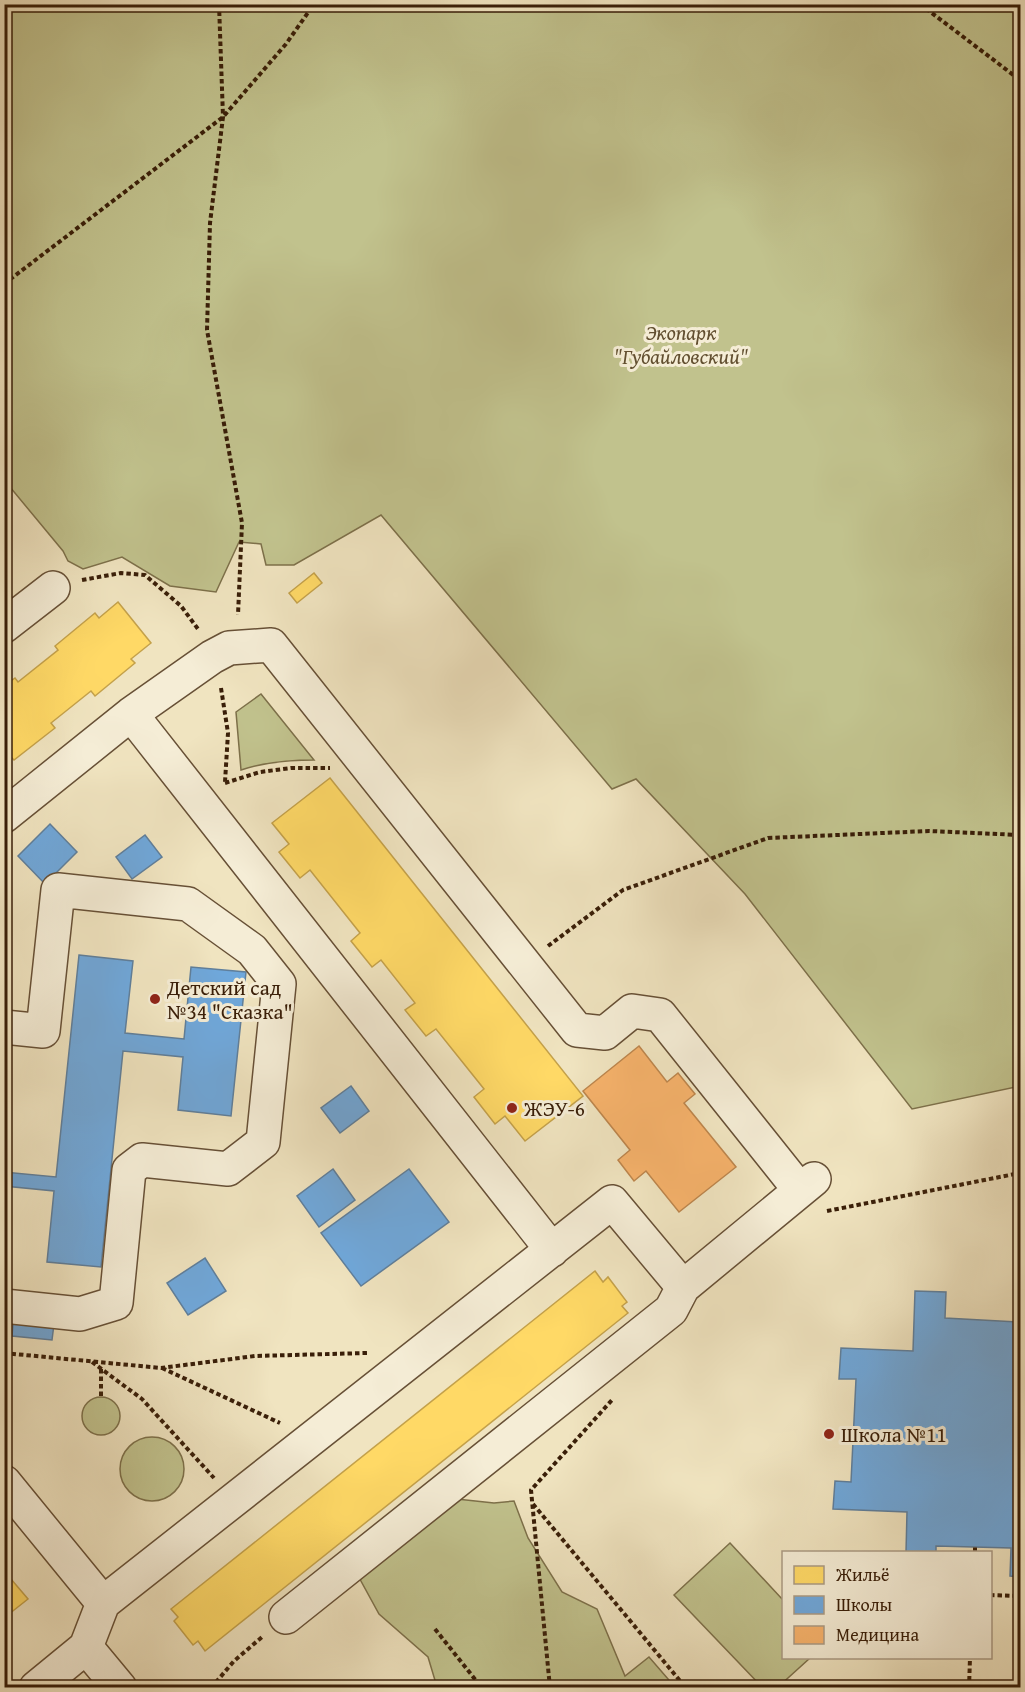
<svg xmlns="http://www.w3.org/2000/svg" width="1025" height="1692" font-family="'Gentium Book Plus',serif">
	<style>
		.green { fill: #c1c28d; stroke: #7d704a; stroke-width: 1.5 }
		.homes { fill: #ffd966; stroke: #c4a14a; stroke-width: 1.5 }
		.schools { fill: #6fa8dc; stroke: #5f7f9c; stroke-width: 1.5 }
		.health { fill: #f6b26b; stroke: #bd864d; stroke-width: 1.5 }
		.lines { fill: none; stroke-linecap: round; stroke-linejoin: round }
		.minor-casing { stroke: #675036; stroke-width: 36 }
		.path { stroke: #391e08; stroke-width: 4; stroke-dasharray: 4.5 3; stroke-linecap: butt }
		.minor { stroke: #f5edd6; stroke-width: 33 }
		.poi-dot { fill: #8f2418; stroke: #f5edd6; stroke-width: 2 }
		.labels { text-anchor: middle; dominant-baseline: central; stroke-width: 6; stroke-linejoin: round; paint-order: stroke }
		.park-label { font-size: 21px; font-style: italic; fill: #624f30; stroke: #f5edd6 }
		.poi-label { font-size: 21px; fill: #391e08; stroke: #f5edd6; text-anchor: start }
	</style>
	<rect width="100%" height="100%" fill="#f0e4c0"/>
	<filter id="stains"><feTurbulence type="fractalNoise" baseFrequency=".00333" numOctaves="4"/><feColorMatrix values="0 0 0 0 .2 0 0 0 0 .09 0 0 0 0 .02 0 0 0 .5 -.17"/></filter>
	<radialGradient id="worn" r=".72"><stop offset=".6" stop-color="#630" stop-opacity="0"/><stop offset="1" stop-color="#630" stop-opacity=".3"/></radialGradient>
	<!-- green -->
	<path class="green" d="M4,5H1020V1086L912,1109L745,894L636,779L612,789L381,515L294,565H266L261,544L239,542L216,592L170,586L122,557L83,569L68,561L63,551L5,481Z
		M261,694L314,760C289,760 265,762 241,770L236,712Z
		M82 1416a19 19 0 1 1 38 0a19 19 0 1 1-38 0Z
		M120 1469a32 32 0 1 1 64 0a32 32 0 1 1-64 0Z
		M438,1497L494,1503L514,1501L528,1538L562,1592L597,1609L625,1676L649,1657L675,1687H437L428,1657L379,1614L350,1561Z
		M730,1543L783,1600L784,1658H810L778,1687H762L674,1595Z"/>
	<!-- homes -->
	<path class="homes" d="M314,573L322,583L297,603L289,593Z
		M118,602L151,643L131,659L135,663L95,696L91,691L51,723L55,728L14,760L10,756L4,760V686L15,678L18,682L58,650L55,646L95,613L99,618Z
		M330,778L583,1096L525,1141L505,1116L495,1124L474,1097L484,1089L436,1029L426,1036L405,1010L415,1003L381,960L372,967L351,941L360,933L310,870L300,878L279,852L289,844L272,823Z
		M595,1271L603,1282L608,1277L627,1302L622,1306L628,1313L205,1651L198,1641L193,1645L174,1621L178,1617L171,1609Z
		M4,1579L7,1582L11,1579L28,1599L4,1618Z"/>
	<!-- schools -->
	<path class="schools" d="M50,824L77,852L45,884L18,856Z
		M145,835L162,857L132,879L116,857Z
		M79,955L133,961L125,1033L184,1039L191,967L246,972L231,1116L178,1110L183,1057L123,1051L101,1267L47,1262L54,1191L4,1186V1172L56,1177Z
		M351,1086L369,1111L340,1133L321,1108Z
		M333,1169L355,1200L319,1227L297,1196Z
		M409,1169L449,1222L361,1286L321,1233Z
		M205,1258L226,1291L188,1315L167,1283Z
		M915,1291L946,1292L945,1318L1020,1322V1577L1010,1576L1011,1548L936,1546V1552H906L907,1512L833,1509L835,1481L851,1482L856,1379H839L841,1348L913,1351Z
		M14,1312L55,1316L52,1340L12,1336Z"/>
	<!-- health -->
	<path class="health" d="M639,1046L667,1082L678,1073L695,1094L684,1103L736,1167L679,1212L646,1171L634,1181L618,1160L630,1150L583,1091Z"/>
	<g class="lines">
		<defs>
			<path id="minor" d="M4,626L53,588
				M131,714L552,1250
				M4,816L131,714L212,657L229,648L271,645L577,1030L605,1033L632,1011L660,1015L799,1189
				M4,1027L43,1031L58,890L188,904L252,950L279,984L263,1142L228,1169L142,1160L129,1170L116,1303L80,1314L4,1306
				M4,1482L103,1603L86,1647L120,1688
				M103,1603L612,1202L683,1287L814,1179
				M286,1617L671,1310L683,1287
				M36,1688L86,1647"/>
		</defs>
		<!-- minor casing -->
		<use href="#minor" class="minor-casing"/>
		<!-- path -->
		<path class="path" d="M219,4L223,117L210,223L207,330L242,523L238,615
			M920,4L1020,80
			M4,284L223,117L286,44L314,4
			M82,580L121,573L145,575L181,606L198,629
			M221,688L228,733L225,782
			M225,783L260,772L291,768H330
			M548,946L623,890L768,838L929,831L1020,835
			M827,1211L1020,1173
			M4,1353L161,1368L255,1356L367,1353
			M92,1362L142,1399L214,1478
			M162,1368L280,1423
			M101,1369V1397
			M533,1504L686,1688
			M975,1552V1547
			M990,1595L1020,1596
			M435,1629L482,1688
			M211,1688L234,1661L262,1637
			M550,1688L531,1490L612,1400
			M969,1688L970,1658"/>
		<!-- minor -->
		<use href="#minor" class="minor"/>
	</g>
	<!-- markers -->
	<g class="poi-dot">
		<circle cx="155" cy="999" r="6"/>
		<circle cx="512" cy="1108" r="6"/>
		<circle cx="829" cy="1434" r="6"/>
	</g>
	<g class="labels">
		<!-- park labels -->
		<g class="park-label">
			<text x="681" y="332">Экопарк<tspan x="681" dy="24">"Губайловский"</tspan></text>
		</g>
		<!-- poi labels -->
		<g class="poi-label">
			<text x="167" y="987">Детский сад<tspan x="167" dy="24">№34 "Сказка"</tspan></text>
			<text x="524" y="1108">ЖЭУ-6</text>
			<text x="841" y="1434">Школа №11</text>
		</g>
	</g>
	<!-- margin -->
	<rect width="1025" height="1692" fill="none" stroke="#f0e4c0" stroke-width="24"/>
	<rect x="6" y="6" width="1013" height="1680" fill="none" stroke="#391e08" stroke-width="3"/>
	<rect x="12" y="12" width="1001" height="1668" fill="none" stroke="#391e08" stroke-width="1.5"/>
	<!-- legend -->
	<rect x="782" y="1551" width="210" height="108" fill="#f5edd6" stroke="#aa9a84" stroke-width="1.5"/>
	<rect x="794" y="1566" width="30" height="18" fill="#ffd966" stroke="#aa9a84" stroke-width="1.5"/>
	<text x="836" y="1581" font-size="18" fill="#391e08">Жильё</text>
	<rect x="794" y="1596" width="30" height="18" fill="#6fa8dc" stroke="#aa9a84" stroke-width="1.5"/>
	<text x="836" y="1611" font-size="18" fill="#391e08">Школы</text>
	<rect x="794" y="1626" width="30" height="18" fill="#f6b26b" stroke="#aa9a84" stroke-width="1.5"/>
	<text x="836" y="1641" font-size="18" fill="#391e08">Медицина</text>
	<rect width="100%" height="100%" filter="url(#stains)"/>
	<rect width="100%" height="100%" fill="url(#worn)"/>
</svg>
